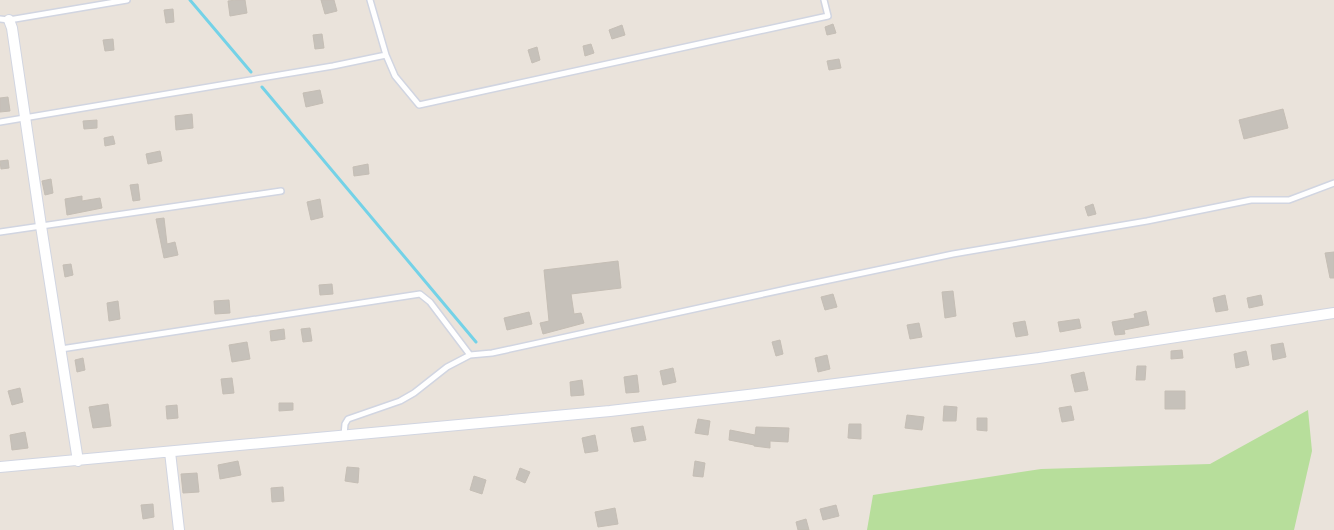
<svg xmlns="http://www.w3.org/2000/svg" width="1334" height="530" font-family="'PT Sans Narrow',sans-serif">
	<style>
		.green { fill: #b7de9b }
		.lines { fill: none; stroke-linecap: round; stroke-linejoin: round }
		.stream { stroke: #74d2e7; stroke-width: 3 }
		.building { fill: #c6c1ba; stroke: #c5beb5 }
		.service-casing { stroke: #d1d5e1; stroke-width: 8 }
		.minor-casing { stroke: #d1d5e1; stroke-width: 12 }
		.service { stroke: #fff; stroke-width: 5 }
		.minor { stroke: #fff; stroke-width: 10 }
	</style>
	<rect width="100%" height="100%" fill="#eae3db"/>
	<!-- green -->
	<path class="green" d="M1308,410L1312,451L1294,530H867L873,495L1041,469L1210,464Z"/>
	<g class="lines">
		<!-- stream -->
		<path class="stream" d="M190,0L251,72
			M262,87L476,342"/>
	</g>
	<!-- building -->
	<path class="building" d="M236,0H245L247,13L230,16L228,1Z
		M321,0H334L337,11L325,14Z
		M173,9L174,22L166,23L164,10Z
		M833,24L836,33L827,35L825,27Z
		M622,25L625,35L612,39L609,30Z
		M322,34L324,48L315,49L313,35Z
		M113,39L114,50L105,51L103,40Z
		M591,44L594,53L585,56L583,46Z
		M537,47L540,60L532,63L528,50Z
		M839,59L841,68L829,70L827,61Z
		M320,90L323,103L306,107L303,93Z
		M8,97L10,111L0,112V98Z
		M1283,109L1288,128L1244,139L1239,120Z
		M192,114L193,128L176,130L175,116Z
		M97,120V128L84,129L83,121Z
		M113,136L115,144L105,146L104,138Z
		M160,151L162,161L148,164L146,154Z
		M8,160L9,168L1,169L0,161Z
		M368,164L369,174L354,176L353,167Z
		M51,179L53,193L45,195L42,181Z
		M138,184L140,200L133,201L130,185Z
		M82,196V201L100,198L102,208L67,215L65,199Z
		M320,199L323,217L311,220L307,202Z
		M1093,204L1096,214L1088,216L1085,207Z
		M164,218L167,244L175,242L178,255L164,258L156,219Z
		M1334,252V278H1330L1325,253Z
		M618,261L621,288L571,294L574,314L581,313L584,323L543,334L540,323L549,321L544,270Z
		M71,264L73,275L65,277L63,265Z
		M332,284L333,294L320,295L319,285Z
		M953,291L956,316L945,318L942,292Z
		M833,294L837,307L825,310L821,297Z
		M1225,295L1228,310L1216,312L1213,298Z
		M1261,295L1263,305L1249,308L1247,298Z
		M229,300L230,313L215,314L214,301Z
		M118,301L120,319L109,321L107,303Z
		M1146,311L1149,325L1124,330L1125,334L1115,335L1112,322L1135,318L1134,314Z
		M529,312L532,324L507,330L504,318Z
		M1079,319L1081,328L1060,332L1058,322Z
		M1025,321L1028,335L1016,337L1013,323Z
		M919,323L922,337L910,339L907,325Z
		M310,328L312,341L303,342L301,329Z
		M284,329L285,339L271,341L270,331Z
		M780,340L783,354L776,356L772,342Z
		M247,342L250,359L232,362L229,345Z
		M1283,343L1286,357L1273,360L1271,345Z
		M1182,350L1183,358L1171,359V351Z
		M1246,351L1249,365L1236,368L1234,354Z
		M827,355L830,369L818,372L815,358Z
		M83,358L85,370L77,372L75,360Z
		M1137,366H1146L1145,380H1136Z
		M673,368L676,382L663,385L660,371Z
		M1084,372L1088,390L1075,392L1071,375Z
		M637,375L639,392L626,393L624,377Z
		M232,378L234,393L223,394L221,379Z
		M582,380L584,395L571,396L570,382Z
		M20,388L23,402L12,405L8,391Z
		M1165,391H1185V409H1165Z
		M279,403H293V410L279,411Z
		M108,404L111,426L93,428L89,407Z
		M177,405L178,418L167,419L166,406Z
		M944,406L957,407L956,421H943Z
		M1071,406L1074,420L1062,422L1059,408Z
		M907,415L924,417L922,430L905,428Z
		M977,418H987V431L977,430Z
		M698,419L710,421L708,435L695,433Z
		M849,424H861V439L848,438Z
		M643,426L646,440L634,442L631,428Z
		M756,427L789,428L788,442L770,441V448L754,446V445L729,440L730,430L755,435Z
		M25,432L28,448L12,450L10,435Z
		M595,435L598,451L585,453L582,438Z
		M238,461L241,475L220,479L218,465Z
		M695,461L705,463L703,477L693,476Z
		M347,467L359,468L358,483L345,481Z
		M520,468L530,472L525,483L516,479Z
		M197,473L199,492L183,493L181,474Z
		M474,476L486,480L482,494L470,490Z
		M283,487L284,501L272,502L271,488Z
		M153,504L154,517L143,519L141,505Z
		M836,505L839,516L823,520L820,509Z
		M615,508L618,524L598,527L595,512Z
		M806,519L809,530H798L796,522Z"/>
	<g class="lines">
		<defs>
			<path id="service" d="M370,0L386,55L395,76L419,105L828,16L824,0
				M0,19L9,20L127,0
				M0,122L333,66L386,55
				M0,232L281,191
				M61,349L420,294L430,302L470,355
				M344,435L345,424L348,419L400,401L414,393L447,367L470,355L492,353L791,288L953,254L1147,221L1251,200H1289L1334,183"/>
			<path id="minor" d="M9,20L12,28L41,226L78,461
				M170,452L179,530
				M0,467L610,411L748,395L1039,358L1334,313"/>
		</defs>
		<!-- service casing -->
		<use href="#service" class="service-casing"/>
		<!-- minor casing -->
		<use href="#minor" class="minor-casing"/>
		<!-- service -->
		<use href="#service" class="service"/>
		<!-- minor -->
		<use href="#minor" class="minor"/>
	</g>
</svg>
